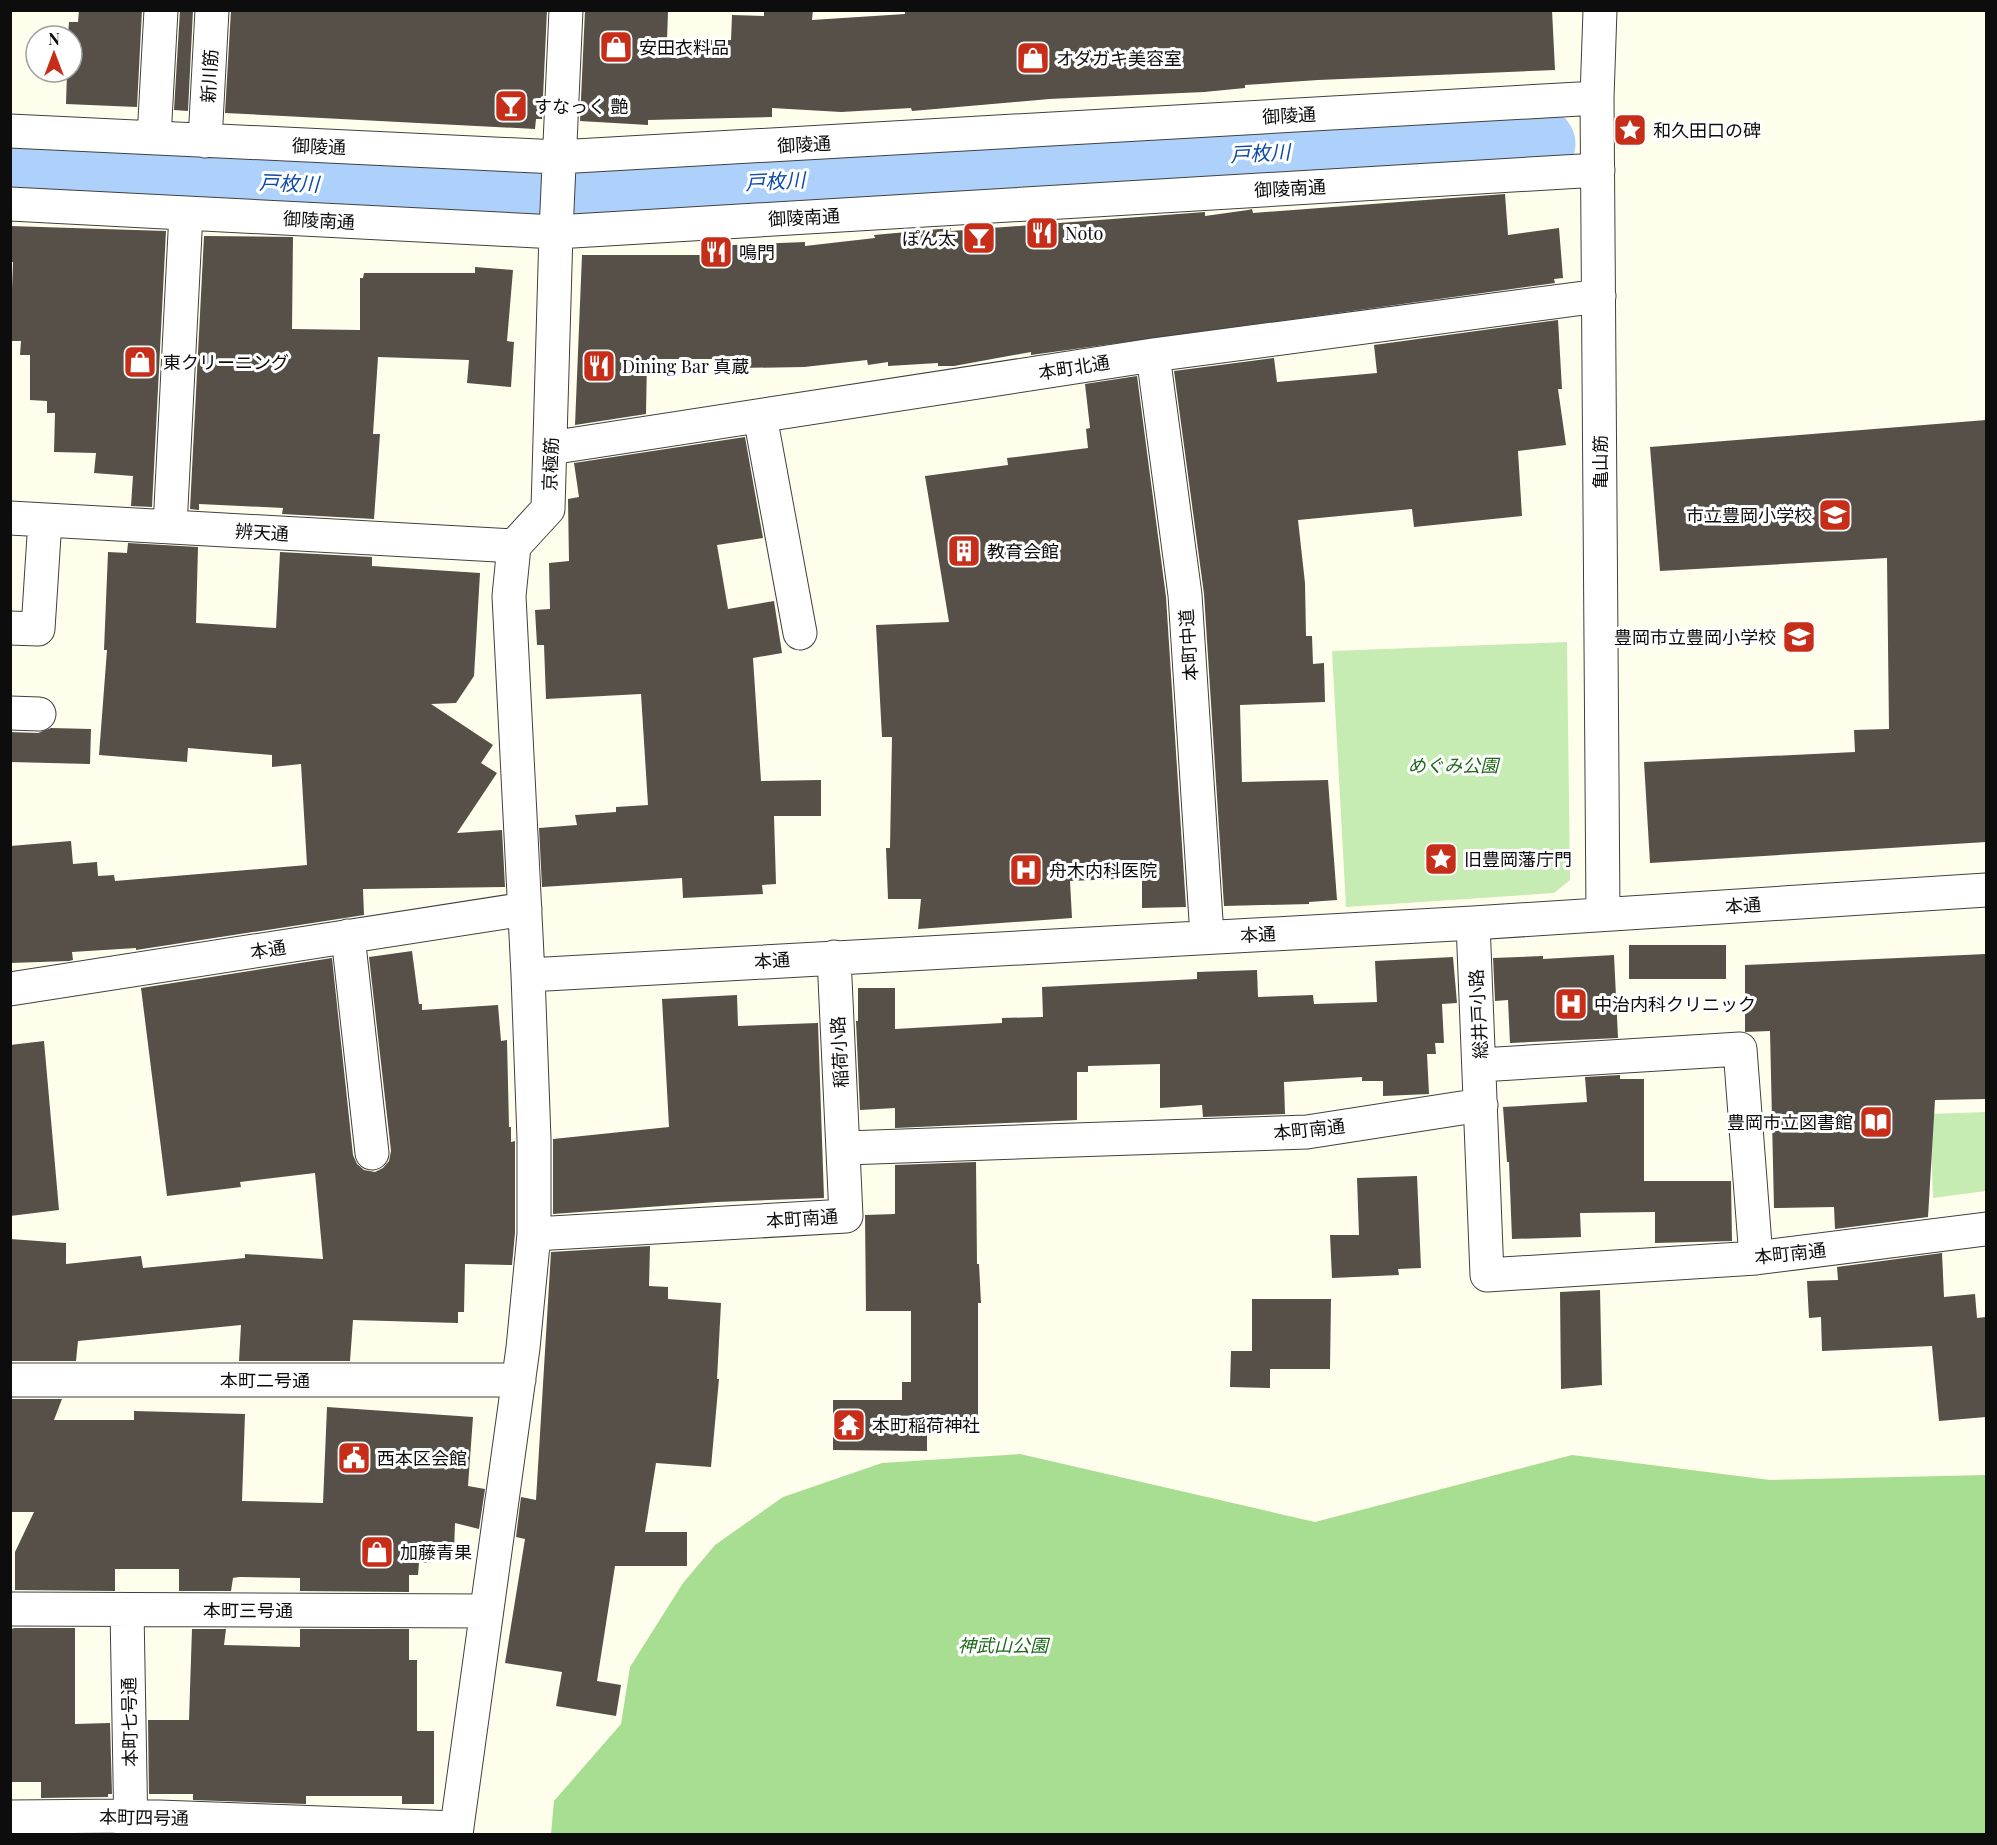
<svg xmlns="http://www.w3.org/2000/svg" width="1997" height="1845" font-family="'Playfair Display','Noto Sans JP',serif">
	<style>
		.green { fill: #c7ecb3 }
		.forest { fill: #a7de91 }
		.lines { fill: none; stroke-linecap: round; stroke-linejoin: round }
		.river { stroke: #add1fb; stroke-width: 75 }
		.building { fill: #565048 }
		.minor-casing { stroke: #404040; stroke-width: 35 }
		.minor { stroke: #fff; stroke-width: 33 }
		.labels { text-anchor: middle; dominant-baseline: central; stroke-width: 6; stroke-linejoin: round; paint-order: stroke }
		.poi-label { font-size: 18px; fill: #0d0d0d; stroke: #fff; text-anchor: start }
		.street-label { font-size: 18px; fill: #0d0d0d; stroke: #fff }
		.park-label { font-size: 18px; font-style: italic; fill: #1c6918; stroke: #fff }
		.water-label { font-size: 20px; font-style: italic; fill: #0d4ba8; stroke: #fff }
	</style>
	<rect width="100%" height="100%" fill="#fffeec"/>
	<!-- green -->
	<path class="green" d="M1567,642L1570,880L1554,893L1346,907L1332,651Z
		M1986,1112V1191L1933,1198L1930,1114Z"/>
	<!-- forest -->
	<path class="forest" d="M1020,1454L1315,1522L1572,1455L1770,1480L1986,1475V1834H551L554,1801L621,1724L630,1667L683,1583L715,1545L783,1497L882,1463Z"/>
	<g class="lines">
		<!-- river -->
		<path class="river" d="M10,170L496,191H578L1472,140L1538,144"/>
	</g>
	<!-- building -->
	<path class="building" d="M79,10H142L137,107L66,104L67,72H72V36H68L69,22H78Z
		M180,10H193L188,111L174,110Z
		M231,10H547L542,119H536L535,129L225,113Z
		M585,10L668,12L667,40H731L732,15L764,16V10H813L812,20L905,14V10H1552L1555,70L1318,80L1245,85V88L1204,92L1049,99L912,111L911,108L841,112L772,108V117L648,120V125L580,121Z
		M1505,194L1508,235L1559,228L1563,278L1554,279L1555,283L1031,355V352L954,366H938V363L888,366V362L868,365L867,360L804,367L738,368L737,359H647L646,414L575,425L582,255H710L709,246L805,242V246L875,238L874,235L951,228V231L1205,212V216L1248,210L1252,209L1253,213Z
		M10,226L166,231L152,507L131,506L133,476L94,473L96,453L54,452L55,413H47V401L30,400V355H20L21,341H10L13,262H10Z
		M204,236L293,237L292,329L360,330V278H363L364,273H475V267L513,270L507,341L514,342L511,387L467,383L469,360L378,357L373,434H380L374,519L282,514L283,508L199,504V510L190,509Z
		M1558,320L1562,389H1558L1566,445L1518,451L1522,516L1414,527L1412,509L1298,520L1305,583L1306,636H1312L1313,664L1324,663L1325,702L1240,705L1242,782L1328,780L1337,900L1309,902V904L1224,906L1204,594L1174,371L1274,358L1277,382L1377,373L1374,345Z
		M1137,376L1166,597L1186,907L1142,908V878L1070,881L1072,918L918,929L921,899H888L886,848H890L892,737H882L876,625L949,622L925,476L1008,465L1007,458L1088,448L1086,429L1090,428L1085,384Z
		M1986,420V842L1650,863L1644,762L1855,752L1854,730L1889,729L1887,558L1660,571L1650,447Z
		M745,437L763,538L717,545L728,609L774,601L782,653L753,658L761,781L821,780V816H774L776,884L762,885L763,894L683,898L682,878L542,887L539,828L577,825L575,815L616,812V807L648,805L641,694L546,699L544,645H537L535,610L550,609L549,563L569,561L568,499L579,497L574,463Z
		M128,543L198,547L196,623L276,628L280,552L372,557V566L480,573L474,676L456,703L431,704L493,745L481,763L497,773L457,833L502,830L505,887L363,889L364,915L136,950V948L72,952L73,960L69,961L10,963V846L71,841L73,864L97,862L98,876L114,875L115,881L307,865L301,764L272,767V755L188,748L187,762L99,755L107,650H104L108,552L127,553Z
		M51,728L91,729L90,764L10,762V732L38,733Z
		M1629,945H1726V979H1629Z
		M412,951L419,1004H422V1010L498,1005L501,1041L507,1040L509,1127H511V1142L515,1141V1233L512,1265L465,1264L464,1312H458V1323L353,1320L350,1361H239L241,1325L78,1341L76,1361H10V1239L66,1243V1264L141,1256L143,1268L245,1258V1254L323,1259L315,1173L240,1182L241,1187L167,1196L141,988L332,958L353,1155L357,1164L364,1170L375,1172L383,1168L389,1161L391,1151L369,957Z
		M1986,954V1099L1935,1100L1928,1217L1835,1229L1834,1207L1774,1208L1770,1031L1745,1032V965Z
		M1614,955L1618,1038L1510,1043L1508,1000L1495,1001L1493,958L1543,956V959Z
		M1453,957L1457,1003L1442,1004L1444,1043H1435L1436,1054H1427L1429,1094L1383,1096V1081H1362V1077L1284,1082L1285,1114L1203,1117L1202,1105L1160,1108V1064L1088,1066V1072H1077V1120L895,1128V1108L860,1110L856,1021H858V988H895V1029L1002,1023V1018L1043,1017L1042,987L1197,979V972L1257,970L1258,997L1313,995L1314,1004L1377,1002L1375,961Z
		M737,995L738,1026L818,1023L824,1198L717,1202L553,1214V1139L669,1127L662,999Z
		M44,1041L59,1210L10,1216V1045Z
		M1620,1075V1079H1644V1181H1731L1732,1241L1655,1243V1212L1580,1213L1581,1237L1512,1239L1509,1162H1507L1503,1107L1587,1102L1585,1077Z
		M976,1162L977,1264H979L981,1303H978V1429H927V1451L833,1450V1400H902V1382H911V1311H866L865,1215L895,1214V1165Z
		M1417,1176L1421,1268L1398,1269L1399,1275L1332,1278L1330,1235H1359L1357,1178Z
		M650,1246L649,1286L668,1287V1299L721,1303L717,1379H719L711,1467L656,1463L645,1532H687V1566H615L597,1681L621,1685L616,1716L556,1706L562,1672L505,1663L525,1539L516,1537L521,1497L536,1500L551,1252Z
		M1942,1253L1944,1297L1975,1294L1977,1318L1986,1317V1417L1939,1421L1932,1346L1822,1351L1821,1317L1809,1318L1807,1281L1838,1280L1837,1267Z
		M1600,1290L1602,1385L1561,1389L1560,1292Z
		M1252,1299H1331L1330,1369H1270V1388L1230,1387L1231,1351H1252Z
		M10,1399H62L54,1420H134V1411L245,1414L242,1501L323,1503L327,1407L473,1417L468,1486L485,1489L479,1529L455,1523L454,1552L431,1551V1563H419L418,1575H409V1592L300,1591V1578L239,1577L233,1578L231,1591H179V1569H115V1591L15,1590V1552L34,1512H10Z
		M15,1628H75V1724L110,1723L112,1794H108V1797L41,1798V1782H10V1629Z
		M192,1629H226L224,1645L300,1647V1629H409V1660H417V1731H434V1804H402V1796H306V1804L193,1800V1794H149L148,1720H189Z"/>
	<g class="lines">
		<defs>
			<path id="minor" d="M1600,10L1597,98L1603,914
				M10,131L558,157L1597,98
				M154,138L161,10
				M205,141L212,10
				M10,204L556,232L1598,170
				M1153,355L1185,595L1207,936
				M760,416L800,633
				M550,448L1153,355L1599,296
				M10,518L514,546
				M170,527L186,213
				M10,628L38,629L45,520
				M10,713L39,714
				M1473,923L1487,1275L1756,1258L1986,1229
				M348,936L372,1153
				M528,975L1473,923L1986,890
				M10,989L525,909
				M1480,1065L1740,1049L1756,1258
				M845,1148L1307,1132L1481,1105
				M534,1234L846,1216L834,957
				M10,1380H519
				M10,1609L486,1611
				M127,1610L131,1834
				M10,1817L131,1816L456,1828
				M456,1834L523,1348L534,1234V1139L528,975L509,596L514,546L548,509L556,232L566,10"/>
		</defs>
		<!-- minor casing -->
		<use href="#minor" class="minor-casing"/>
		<!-- minor -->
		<use href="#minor" class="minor"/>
	</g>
	<!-- icons -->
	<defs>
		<symbol id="shop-square" viewBox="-11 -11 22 22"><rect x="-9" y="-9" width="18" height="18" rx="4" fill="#c72e1a" stroke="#fff"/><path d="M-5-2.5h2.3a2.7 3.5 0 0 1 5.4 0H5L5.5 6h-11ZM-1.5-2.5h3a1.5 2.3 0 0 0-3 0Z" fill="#fff"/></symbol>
		<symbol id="bar-square" viewBox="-11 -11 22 22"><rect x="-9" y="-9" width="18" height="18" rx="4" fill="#c72e1a" stroke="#fff"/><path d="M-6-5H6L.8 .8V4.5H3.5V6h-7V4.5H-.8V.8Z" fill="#fff"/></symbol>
		<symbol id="sight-square" viewBox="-11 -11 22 22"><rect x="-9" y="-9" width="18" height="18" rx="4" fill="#c72e1a" stroke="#fff"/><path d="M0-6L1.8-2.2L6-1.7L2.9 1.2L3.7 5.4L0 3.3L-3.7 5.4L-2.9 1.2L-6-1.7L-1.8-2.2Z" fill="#fff"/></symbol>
		<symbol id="restaurant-square" viewBox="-11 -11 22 22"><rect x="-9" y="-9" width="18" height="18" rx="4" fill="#c72e1a" stroke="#fff"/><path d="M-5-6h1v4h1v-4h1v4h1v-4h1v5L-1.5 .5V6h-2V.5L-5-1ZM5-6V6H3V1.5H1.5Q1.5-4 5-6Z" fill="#fff"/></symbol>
		<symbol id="school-square" viewBox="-11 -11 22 22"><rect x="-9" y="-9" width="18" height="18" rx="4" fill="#c72e1a" stroke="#fff"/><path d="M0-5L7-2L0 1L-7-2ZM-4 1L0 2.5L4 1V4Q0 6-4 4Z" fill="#fff"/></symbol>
		<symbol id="building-square" viewBox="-11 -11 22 22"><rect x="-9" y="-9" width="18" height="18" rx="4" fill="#c72e1a" stroke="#fff"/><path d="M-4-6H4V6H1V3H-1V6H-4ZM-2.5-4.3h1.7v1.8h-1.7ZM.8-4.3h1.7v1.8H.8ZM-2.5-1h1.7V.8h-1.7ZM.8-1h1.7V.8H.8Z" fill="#fff"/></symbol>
		<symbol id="hospital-square" viewBox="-11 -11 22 22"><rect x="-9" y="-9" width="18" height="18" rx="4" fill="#c72e1a" stroke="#fff"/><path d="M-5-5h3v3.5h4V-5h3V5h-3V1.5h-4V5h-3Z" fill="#fff"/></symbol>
		<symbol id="library-square" viewBox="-11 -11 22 22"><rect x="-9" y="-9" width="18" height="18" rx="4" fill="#c72e1a" stroke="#fff"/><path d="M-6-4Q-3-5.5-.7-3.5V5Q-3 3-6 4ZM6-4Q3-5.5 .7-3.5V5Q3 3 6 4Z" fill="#fff"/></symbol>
		<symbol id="temple-square" viewBox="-11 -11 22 22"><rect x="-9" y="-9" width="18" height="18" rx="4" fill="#c72e1a" stroke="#fff"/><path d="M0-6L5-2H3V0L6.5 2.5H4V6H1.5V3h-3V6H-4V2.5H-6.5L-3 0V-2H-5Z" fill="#fff"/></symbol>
		<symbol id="civic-square" viewBox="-11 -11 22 22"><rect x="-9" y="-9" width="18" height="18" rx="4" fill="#c72e1a" stroke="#fff"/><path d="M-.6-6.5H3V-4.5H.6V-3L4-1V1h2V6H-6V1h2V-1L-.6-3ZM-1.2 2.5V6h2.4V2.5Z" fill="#fff"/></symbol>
	</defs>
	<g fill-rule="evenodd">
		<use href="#shop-square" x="597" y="28" width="38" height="38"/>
		<use href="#shop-square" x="1014" y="39" width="38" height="38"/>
		<use href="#bar-square" x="492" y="87" width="38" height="38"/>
		<use href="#sight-square" x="1611" y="111" width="38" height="38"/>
		<use href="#restaurant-square" x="1023" y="214" width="38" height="38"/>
		<use href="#bar-square" x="960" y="219" width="38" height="38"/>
		<use href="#restaurant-square" x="697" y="233" width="38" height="38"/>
		<use href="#shop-square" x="121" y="343" width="38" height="38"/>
		<use href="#restaurant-square" x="580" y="347" width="38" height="38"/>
		<use href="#school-square" x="1816" y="496" width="38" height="38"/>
		<use href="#building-square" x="945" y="532" width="38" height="38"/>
		<use href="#school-square" x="1780" y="618" width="38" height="38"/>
		<use href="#sight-square" x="1422" y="840" width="38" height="38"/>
		<use href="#hospital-square" x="1007" y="851" width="38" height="38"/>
		<use href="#hospital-square" x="1552" y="985" width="38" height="38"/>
		<use href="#library-square" x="1857" y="1103" width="38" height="38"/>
		<use href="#temple-square" x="830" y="1406" width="38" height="38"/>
		<use href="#civic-square" x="335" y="1439" width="38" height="38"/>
		<use href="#shop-square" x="358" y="1533" width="38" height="38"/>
	</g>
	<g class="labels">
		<!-- poi labels -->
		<g class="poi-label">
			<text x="639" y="47">安田衣料品</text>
			<text x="1056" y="58">オダガキ美容室</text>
			<text x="534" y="106">すなっく 艶</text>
			<text x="1653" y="130">和久田口の碑</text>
			<text x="1065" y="233">Noto</text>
			<text x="956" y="238" text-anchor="end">ぽん太</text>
			<text x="739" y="252">鳴門</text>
			<text x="163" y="362">東クリーニング</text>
			<text x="622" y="366">Dining Bar 真蔵</text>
			<text x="1812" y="515" text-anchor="end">市立豊岡小学校</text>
			<text x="987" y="551">教育会館</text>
			<text x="1776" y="637" text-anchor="end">豊岡市立豊岡小学校</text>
			<text x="1464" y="859">旧豊岡藩庁門</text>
			<text x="1049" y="870">舟木内科医院</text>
			<text x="1594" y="1004">中治内科クリニック</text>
			<text x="1853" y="1122" text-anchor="end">豊岡市立図書館</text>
			<text x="872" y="1425">本町稲荷神社</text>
			<text x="377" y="1458">西本区会館</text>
			<text x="400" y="1552">加藤青果</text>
		</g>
		<!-- street labels -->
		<g class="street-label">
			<text transform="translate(209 76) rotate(-87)">新川筋</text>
			<text transform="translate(1289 115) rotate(-3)">御陵通</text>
			<text transform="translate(804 144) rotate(-3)">御陵通</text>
			<text transform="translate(319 146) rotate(2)">御陵通</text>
			<text transform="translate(1290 188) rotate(-3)">御陵南通</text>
			<text transform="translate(804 217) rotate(-3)">御陵南通</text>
			<text transform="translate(319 220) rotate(3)">御陵南通</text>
			<text transform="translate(1074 367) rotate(-9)">本町北通</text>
			<text transform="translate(1600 462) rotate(-90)">亀山筋</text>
			<text transform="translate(550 464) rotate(-88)">京極筋</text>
			<text transform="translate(262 532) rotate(3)">辨天通</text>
			<text transform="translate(1188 645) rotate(-94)">本町中道</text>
			<text transform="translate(1743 905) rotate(-4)">本通</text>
			<text transform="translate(1258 934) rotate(-3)">本通</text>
			<text transform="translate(268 949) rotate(-9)">本通</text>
			<text transform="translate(772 960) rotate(-4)">本通</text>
			<text transform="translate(1478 1014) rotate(-93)">総井戸小路</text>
			<text transform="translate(839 1052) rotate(-93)">稲荷小路</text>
			<text transform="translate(1309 1129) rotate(-6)">本町南通</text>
			<text transform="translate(802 1218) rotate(-4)">本町南通</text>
			<text transform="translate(1790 1253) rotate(-6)">本町南通</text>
			<text x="265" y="1380">本町二号通</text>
			<text x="248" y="1610">本町三号通</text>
			<text transform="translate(129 1722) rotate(-91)">本町七号通</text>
			<text transform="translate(144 1817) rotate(1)">本町四号通</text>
		</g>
		<!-- park labels -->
		<g class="park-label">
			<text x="1453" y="765">めぐみ公園</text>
			<text x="1003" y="1645">神武山公園</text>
		</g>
		<!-- water labels -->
		<g class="water-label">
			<text transform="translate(1260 152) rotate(-3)">戸枚川</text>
			<text transform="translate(775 180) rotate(-3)">戸枚川</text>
			<text transform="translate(289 182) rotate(2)">戸枚川</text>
		</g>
	</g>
	<!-- border -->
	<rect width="1997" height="1845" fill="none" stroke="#0d0d0d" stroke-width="24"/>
	<!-- north arrow -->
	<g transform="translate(54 54)"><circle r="28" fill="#ffffff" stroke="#9e9e9e" stroke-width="1.5"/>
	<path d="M0-4.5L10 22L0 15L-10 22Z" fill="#c72e1a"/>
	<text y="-9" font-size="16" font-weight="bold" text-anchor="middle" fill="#0d0d0d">N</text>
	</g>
</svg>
